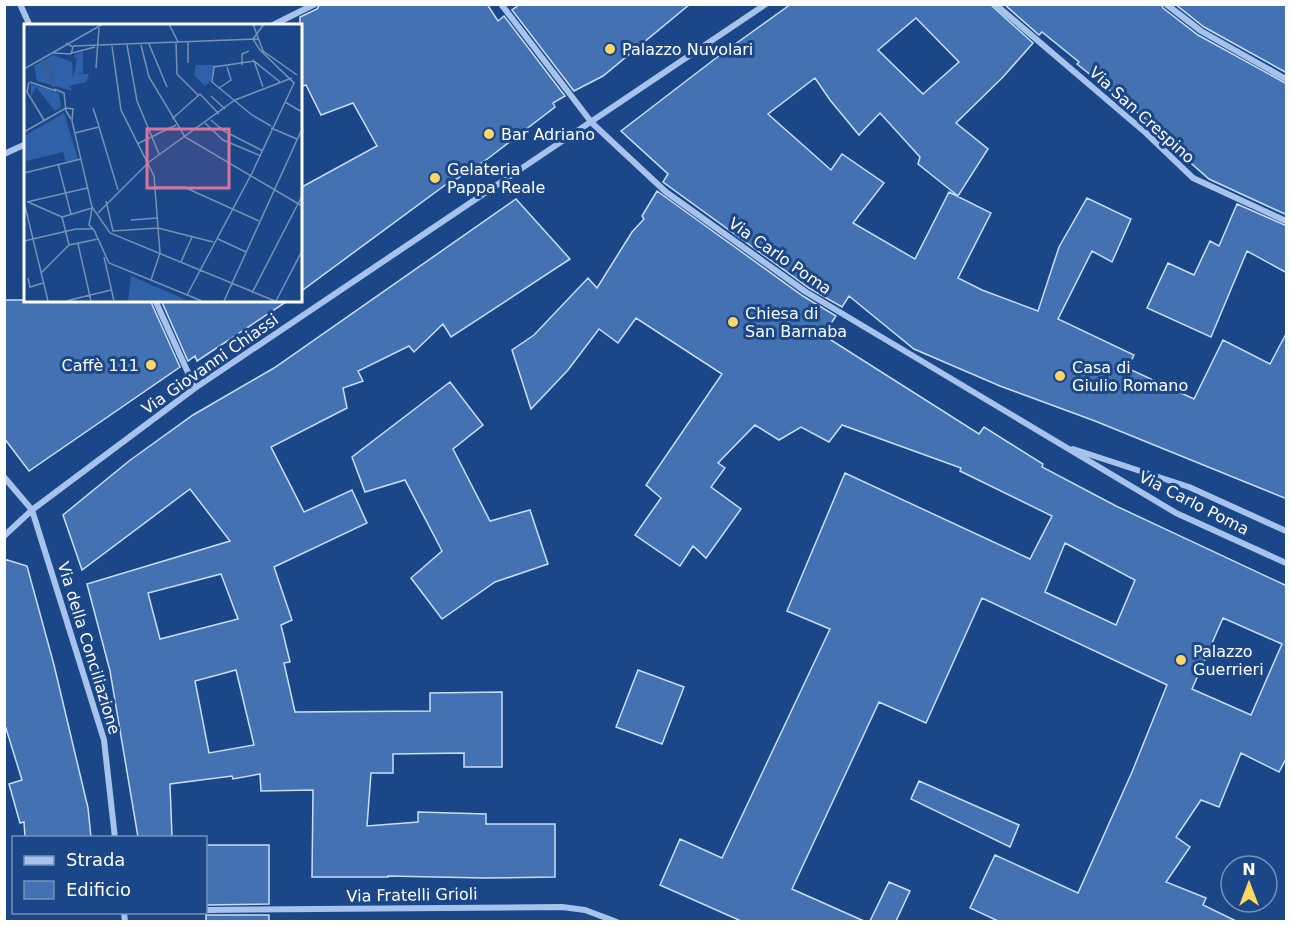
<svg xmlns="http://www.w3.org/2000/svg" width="1291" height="926" font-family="'DejaVu Sans',sans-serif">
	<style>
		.building { fill: #4471b2; stroke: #cadef9; stroke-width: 1.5; fill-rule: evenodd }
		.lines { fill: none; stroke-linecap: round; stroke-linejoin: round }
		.minor { stroke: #a5c3ed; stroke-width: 6 }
		.poi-dot { fill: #fed662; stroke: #1b4789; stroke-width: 2 }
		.labels { text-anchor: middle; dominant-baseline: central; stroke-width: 6; stroke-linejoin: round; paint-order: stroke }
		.poi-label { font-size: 16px; fill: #fff; stroke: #1b4789; text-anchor: start }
		.street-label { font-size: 16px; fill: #fff; stroke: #1b4789 }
		.inset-river { fill: none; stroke: #3b5c8c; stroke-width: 3 }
		.inset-road { fill: none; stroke: #7691b8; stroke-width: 1.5 }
		.view { fill: #da749d; fill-opacity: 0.15; stroke: #da749d; stroke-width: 3 }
		.inset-edge { fill: none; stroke: #fff; stroke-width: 3 }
	</style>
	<rect width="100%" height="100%" fill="#1b4789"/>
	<!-- building -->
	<path class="building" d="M320,4H487L498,21L504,16L565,96L553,103L555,107L486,160L449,184L448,183L300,292V188L377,146L353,103L321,115L306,85L300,87V17L317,9Z
		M520,4H690L603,76L574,91L512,10Z
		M791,4H990L1033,43L1003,77L956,123L988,149L958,196L918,164L920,157L880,113L859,135L830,100L815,78L768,114L831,170L842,154L884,183L853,223L915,259L949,192L991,213L958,278L982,290L1038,311L1059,247L1087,198L1131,219L1112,262L1092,251L1058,319L1134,355L1127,368L1194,399L1223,340L1270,364L1287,332V499L1095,421L1000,386L914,349L849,296L842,307L809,288L663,182L668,174L621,131L720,55ZM916,18L959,62L923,94L878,50Z
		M1004,4H1161L1163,8L1198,35L1287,84V215L1209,179L1176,150L1179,146L1077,64L1079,62L1042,32L1039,35Z
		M1175,4H1287V73L1204,27Z
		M657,191L803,296L836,316L823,335L979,434L984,427L1043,464L1042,467L1116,506L1287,586V757L1279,772L1241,753L1219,807L1201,800L1176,837L1190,847L1166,882L1206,898L1203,905L1236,921H998L970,908L995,855L1078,893L1132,772L1167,685L982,598L926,723L879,702L792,889L864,921H741L660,885L680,839L722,858L830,629L787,611L845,473L1030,559L1052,516L960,471L961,468L842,425L829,442L801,427L779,440L755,425L718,463L725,468L711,487L741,509L706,558L693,546L680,566L635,535L661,498L646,485L722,374L636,318L618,343L599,329L568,370L531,409L512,350L534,335L588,278L597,288L632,232L644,219L642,216ZM1065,543L1135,580L1116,625L1045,592ZM1223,618L1282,644L1251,715L1192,689Z
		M516,199L570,259L451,337L443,324L414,352L409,346L358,371L363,381L343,388L347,408L271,447L304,512L352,490L367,523L274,567L292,620L281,625L290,662L284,663L295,712L430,711V693L502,692V767H464V753L393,754V773H371L367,826L418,822V812L486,814V824H555V877L484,878L388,876V877H312L313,790L261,791L260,774L233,779L232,776L170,784L172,837H138L110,671L87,584L230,541L190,489L82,570L63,515L129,461L193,415L274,368ZM221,574L238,619L160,639L148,593ZM236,670L254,745L209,753L195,681Z
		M1237,204L1287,226V273L1247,251L1211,337L1147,308L1168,263L1194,275L1210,241L1219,246Z
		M4,300H150L180,367L29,471L4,438Z
		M161,300H289L197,361L195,356L188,361Z
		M450,382L483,425L453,449L490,521L530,510L548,564L495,582L442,619L411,578L442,551L405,480L365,492L352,457Z
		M4,559L27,566L54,665L88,808L91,837H25L24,822L20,823L9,784L22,780L4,722Z
		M638,670L684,687L662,744L616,727Z
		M919,781L1019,825L1010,847L911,799Z
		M206,845H269V904L206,905Z
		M889,882L910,891L896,921H870Z
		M206,915H269V921H206Z"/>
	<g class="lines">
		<!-- minor -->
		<path class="minor" d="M20,4L30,26
			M501,4L592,123L666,192L806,292L1176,513L1286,563
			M995,4L1146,133L1193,178L1286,221
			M1166,4L1201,31L1286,79
			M271,26L315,4
			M4,154L26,144
			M155,300L195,388
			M1073,449L1189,487L1286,531
			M4,477L32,510L104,740L115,838
			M4,536L32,510L195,388L766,4
			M206,910L562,907L585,910L617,922
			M124,912L125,922"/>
	</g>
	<!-- markers -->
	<g class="poi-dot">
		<circle cx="610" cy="49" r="6"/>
		<circle cx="489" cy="134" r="6"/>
		<circle cx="435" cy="178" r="6"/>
		<circle cx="733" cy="322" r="6"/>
		<circle cx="151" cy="365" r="6"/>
		<circle cx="1060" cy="376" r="6"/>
		<circle cx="1181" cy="660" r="6"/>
	</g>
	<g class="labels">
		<!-- poi labels -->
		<g class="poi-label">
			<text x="622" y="49">Palazzo Nuvolari</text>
			<text x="501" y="134">Bar Adriano</text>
			<text x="447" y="169">Gelateria<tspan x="447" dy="18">Pappa Reale</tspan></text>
			<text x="745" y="313">Chiesa di<tspan x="745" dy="18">San Barnaba</tspan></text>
			<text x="139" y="365" text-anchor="end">Caffè 111</text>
			<text x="1072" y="367">Casa di<tspan x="1072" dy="18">Giulio Romano</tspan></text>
			<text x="1193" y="651">Palazzo<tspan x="1193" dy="18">Guerrieri</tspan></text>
		</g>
		<!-- street labels -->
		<g class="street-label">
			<text transform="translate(1142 115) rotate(42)">Via San Crespino</text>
			<text transform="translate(780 256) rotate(35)">Via Carlo Poma</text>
			<text transform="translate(210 364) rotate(-35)">Via Giovanni Chiassi</text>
			<text transform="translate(1194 503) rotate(27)">Via Carlo Poma</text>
			<text transform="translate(89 648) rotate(73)">Via della Conciliazione</text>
			<text transform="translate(412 895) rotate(-1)">Via Fratelli Grioli</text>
		</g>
	</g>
	<!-- overview -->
	<g transform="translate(24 24)">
		<rect width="278" height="278" fill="#1b4789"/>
		<path d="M59,27V49L51,50H65L62,58L45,62L49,67L13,57L10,42L29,31L48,38L49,55L53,35L49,32ZM172,41H192L187,57L181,62L170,51ZM7,60L35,69L37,83L31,87L12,63L7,73ZM40,89L54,135L42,138L39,128L2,137L0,112ZM107,252L160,275L159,277H104Z" fill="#2e61a7"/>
		<path class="inset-river" d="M17,37L28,47L29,63"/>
		<path class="inset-road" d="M145,0L154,18M229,0L239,27L273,51M229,15L240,0M152,18L153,50L174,71M125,20L143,63M103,21L113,77L135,130M117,21L125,53L161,113L278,182M49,22L235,15M88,22L97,86L130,152L136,229L127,256M29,29L47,30L49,23L42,19M48,29L71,23M230,37L190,43L188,58L228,91L247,102M164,39V18M218,41V30L225,27M72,44L75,4M0,45L79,0M5,58L3,68L20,96M6,58L32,67M239,63L230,37L256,58M195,64L207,56L203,43M30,65L40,69L42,87L47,95M187,72L201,85M261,78L278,88M42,84L49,85L48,97L68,183L86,209L251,277M69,84L75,102M148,95L176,70L195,90M187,96L200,107L239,127M181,99L199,116L237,132M247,104L273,115M0,108L42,84M51,109L75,103L94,166M113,120L152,101M34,140L47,190M0,149L57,135M131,163H160L235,197M82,177L89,207L134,204L189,218M0,178L24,277M3,178L63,164M4,178L38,193M68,185L65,201L70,206M74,189L125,138L211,76L268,54M38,193L45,221L74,215M38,193L68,184M107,196L133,194M70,206L85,239L178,277M194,215L222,228M0,217L52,205H68M54,220L67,277M80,233L90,277M157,238L168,213M17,249L45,221M4,254L6,263L19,259M228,269L278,172M163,271L228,149L270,59L236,26L229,15M42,277L87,266M200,277L278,105M252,277L278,227"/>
		<path class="view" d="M123,105H205V164H123Z"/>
		<rect width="278" height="278" class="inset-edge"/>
	</g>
	<!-- border -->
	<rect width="1291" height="926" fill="none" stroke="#ffffff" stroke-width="12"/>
	<!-- legend -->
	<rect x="12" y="836" width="195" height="78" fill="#1b4789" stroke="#7691b8" stroke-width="1.5"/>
	<rect x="24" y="856" width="30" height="9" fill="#a5c3ed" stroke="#7691b8" stroke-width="1.5"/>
	<text x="66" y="866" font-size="18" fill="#ffffff">Strada</text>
	<rect x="24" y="881" width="30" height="18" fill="#4471b2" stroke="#7691b8" stroke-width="1.5"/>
	<text x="66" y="896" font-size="18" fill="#ffffff">Edificio</text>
	<!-- north arrow -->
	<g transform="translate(1249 884)"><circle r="28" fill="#1b4789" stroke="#7691b8" stroke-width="1.5"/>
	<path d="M0-4.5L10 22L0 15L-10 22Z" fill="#fed662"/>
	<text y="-9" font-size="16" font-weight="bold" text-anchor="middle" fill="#ffffff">N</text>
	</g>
</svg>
